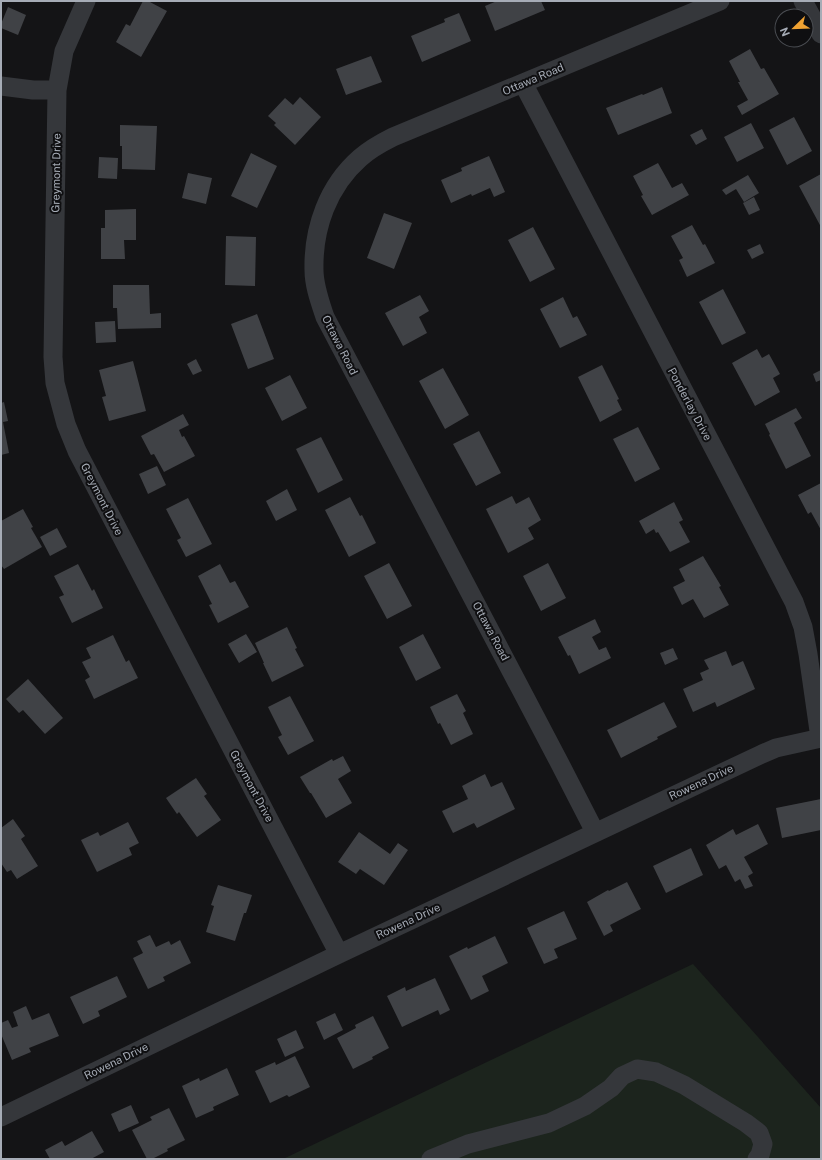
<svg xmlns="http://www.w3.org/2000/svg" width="822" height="1160" font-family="'Public Sans',sans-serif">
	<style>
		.green { fill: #1c241d }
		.building { fill: #404246 }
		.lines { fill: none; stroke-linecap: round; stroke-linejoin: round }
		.minor { stroke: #35373b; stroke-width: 19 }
		.labels { text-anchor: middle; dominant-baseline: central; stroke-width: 4; stroke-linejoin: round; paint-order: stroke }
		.street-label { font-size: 11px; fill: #a6acb6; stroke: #0f0f11 }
	</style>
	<rect width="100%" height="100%" fill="#141416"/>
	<!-- green -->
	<path class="green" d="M693,964L821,1108V1159H283Z"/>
	<!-- building -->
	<path class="building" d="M143,1H148L167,11L141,57L116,42L126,24L130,26Z
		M497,1H541L545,10L495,31L485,6Z
		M8,7L26,15L18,35L1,28V24Z
		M459,13L471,41L422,62L411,36L445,22L444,19Z
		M750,49L761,69L764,68L779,94L742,115L737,106L748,100L738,82H740L729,61Z
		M371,56L382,82L346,95L336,69Z
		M662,87L672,113L618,135L606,108L642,94L643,95Z
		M300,97L321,117L295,145L274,125L276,123L268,116L285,98L293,105Z
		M794,117L812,151L787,165L769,130Z
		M751,123L764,148L737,162L724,137Z
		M120,125L157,126L155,170L122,169V146H120Z
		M702,129L707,139L696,145L690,135Z
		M251,153L277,166L257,208L231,196Z
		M489,156L505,192L494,197L490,188L472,196L471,194L451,203L441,180L462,171L461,168Z
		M99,157L118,158L117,179L98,178Z
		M658,163L672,188L682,183L689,195L652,215L641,196L643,195L633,176Z
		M188,173L212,178L206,204L182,198Z
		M821,174V227L799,186Z
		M748,175L759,193L744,202L736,189L726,195L722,190Z
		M754,197L760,210L749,215L743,203Z
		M136,209V240H124L125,259H101V228H105V210Z
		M384,213L412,223L394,269L367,258Z
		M692,225L703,245L705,244L715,263L687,277L679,260L683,258L671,236Z
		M533,227L555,269L530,282L508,240Z
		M226,236L256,237L255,286L225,285Z
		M760,244L764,253L752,259L747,250Z
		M113,285H149L150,314L161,313V328L118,329L117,308H113Z
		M723,289L746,333L722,345L699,302Z
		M420,295L429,311L419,317L427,333L403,346L385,313Z
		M563,297L573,318L577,316L587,335L560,348L540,309Z
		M257,314L274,359L248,369L231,324Z
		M115,321L116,342L96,343L95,322Z
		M757,349L762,358L769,354L780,374L773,378L780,392L755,406L732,363Z
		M196,359L202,371L193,375L187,364Z
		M133,361L146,411L109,421L102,397L106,396L99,370Z
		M602,365L619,399L617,400L622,410L600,422L578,377Z
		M443,368L469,415L445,429L419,381Z
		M821,370V380L816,382L813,374Z
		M290,375L307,408L282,421L265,388Z
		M4,402L8,421L3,422L9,453L1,455V403Z
		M796,408L802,418L794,423L811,456L786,469L769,435L770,434L765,424Z
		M183,414L189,425L179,430L182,437L184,436L195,456L164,472L154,454L151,455L141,436Z
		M638,427L660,469L635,482L613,439Z
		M479,431L501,473L476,486L453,444Z
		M321,437L343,480L318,493L296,449Z
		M157,466L166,485L148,494L139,474Z
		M821,483V530L811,512L808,514L798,495Z
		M287,489L297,510L276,521L266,501Z
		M512,496L516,504L529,497L541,520L528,528L534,539L508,553L486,509Z
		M350,497L360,516L362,515L376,543L349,557L325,510Z
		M188,498L212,544L186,557L177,540L181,538L166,509Z
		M674,502L683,520L679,522L690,542L670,552L658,532L656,533L654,529L646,534L639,521Z
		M23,509L33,527L31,528L42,547L4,569L1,565V521Z
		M57,528L67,547L50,556L40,537Z
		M703,556L721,586L719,587L729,605L704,618L693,599L682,605L673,587L685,581L679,569Z
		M389,563L412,606L387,619L364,576Z
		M548,563L566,598L541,611L523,576Z
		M78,564L92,591L94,589L103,608L72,623L59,597L64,595L54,576Z
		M220,564L230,583L235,581L249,607L218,623L209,605L212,604L198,576Z
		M595,619L601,632L592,637L599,650L606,647L611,658L579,674L570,655L568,656L558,637Z
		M287,627L297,648L295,649L304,666L272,682L263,663H264L255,643Z
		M246,634L257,652L239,663L228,644Z
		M423,634L441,668L416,681L399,647Z
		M113,635L126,662L129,660L138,678L94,699L85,680L90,677L82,662L91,658L86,648Z
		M673,648L678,659L665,665L660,653Z
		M726,651L732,666L743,661L755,689L717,707L715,702L693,712L683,689L703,680L700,673L709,669L704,660Z
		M28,679L63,718L45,734L23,710L19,713L6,699Z
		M457,694L466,711L463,713L473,734L451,745L440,723L438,724L430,707Z
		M290,696L314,741L288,755L278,737L282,735L268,707Z
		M664,702L677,727L657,737L658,739L621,758L607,730Z
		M343,756L351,771L338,779L352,803L326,818L311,793H310L300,777L332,759L333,761Z
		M485,774L491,787L502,782L515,809L477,828L474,823L453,833L442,811L468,799L462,786Z
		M196,778L207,794L204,796L221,820L197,837L179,812L177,814L166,798Z
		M821,799V830L782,838L776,808Z
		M13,819L25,836L21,839L38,866L17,879L11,870L7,872L1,863V828Z
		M128,822L139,843L129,848L132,855L97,872L81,840L98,832L100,836Z
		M758,824L768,844L744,857L753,873L748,876L753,886L745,889L740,879L735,882L726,865L719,869L706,845L733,829L736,835Z
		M359,832L390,854L398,843L408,850L384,885L360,869L356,874L338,862Z
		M691,848L703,875L666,893L653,866Z
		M627,882L641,909L610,925L613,931L604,936L587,902L608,890L609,891Z
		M218,885L252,895L246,913H244L235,941L206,932L214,906L211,905Z
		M564,911L577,939L554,949L558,958L544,964L527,928Z
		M150,935L156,947L169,941L171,945L180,940L191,963L163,977L165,981L148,989L133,958L143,953L137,941Z
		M495,936L508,963L482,976L489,991L471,1000L449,956L467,947L468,949Z
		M117,976L127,997L98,1011L100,1016L83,1024L70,997Z
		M435,978L450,1010L440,1015L438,1010L402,1027L387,996L405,987L406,991Z
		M26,1006L32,1020L49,1013L59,1036L29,1048L31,1052L12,1060L1,1034V1023L8,1020L12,1028L18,1026L13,1012Z
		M335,1013L343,1030L324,1040L316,1022Z
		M373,1016L389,1048L372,1057L373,1059L353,1069L337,1038L356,1028L355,1025Z
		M296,1030L304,1048L285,1057L277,1039Z
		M295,1056L310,1087L289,1097L287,1095L270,1103L255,1071L275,1062L276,1065Z
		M227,1068L239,1095L213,1107L214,1110L196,1118L182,1086L199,1078L200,1081Z
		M131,1105L139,1123L119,1132L111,1114Z
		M169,1108L185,1140L167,1149L168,1151L152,1159H147L132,1130L152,1120L150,1117Z
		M92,1131L104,1152L91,1159H50L45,1150L62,1141L65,1146Z"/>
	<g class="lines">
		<!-- minor -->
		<path class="minor" d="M86,1L64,51L57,90L53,357L55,383L66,424L77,451L339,954
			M803,1L821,34
			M523,83L794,602L803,627L808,654L820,738
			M1,86L33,90H57
			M595,832L558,760L325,317C320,302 314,286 314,270C313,228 328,186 360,158C370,149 381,143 393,137L720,1
			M1,1117L339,954L762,754L776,748L821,738
			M431,1159L468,1144L549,1123L585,1106L611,1088L622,1076L637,1069L656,1072L684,1085L746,1123L759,1133L763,1144L760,1155L757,1159"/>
	</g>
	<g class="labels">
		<!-- street labels -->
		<g class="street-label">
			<text transform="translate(533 79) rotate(-23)">Ottawa Road</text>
			<text transform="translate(56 173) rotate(-89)">Greymont Drive</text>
			<text transform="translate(340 345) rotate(63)">Ottawa Road</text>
			<text transform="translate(690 404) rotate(62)">Ponderlay Drive</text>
			<text transform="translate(102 499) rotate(63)">Greymont Drive</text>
			<text transform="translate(491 631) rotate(62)">Ottawa Road</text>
			<text transform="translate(701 782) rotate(-25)">Rowena Drive</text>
			<text transform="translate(252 786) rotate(62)">Greymont Drive</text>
			<text transform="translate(408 921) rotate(-25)">Rowena Drive</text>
			<text transform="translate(116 1061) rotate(-26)">Rowena Drive</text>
		</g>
	</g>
	<!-- border -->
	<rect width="822" height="1160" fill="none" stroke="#a6acb6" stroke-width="4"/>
	<!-- north arrow -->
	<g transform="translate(794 28) rotate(247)"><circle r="19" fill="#0f0f11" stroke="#4b4e53"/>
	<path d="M0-3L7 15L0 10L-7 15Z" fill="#f0a232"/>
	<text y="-6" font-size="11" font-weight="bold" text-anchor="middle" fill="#a6acb6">N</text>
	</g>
</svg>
